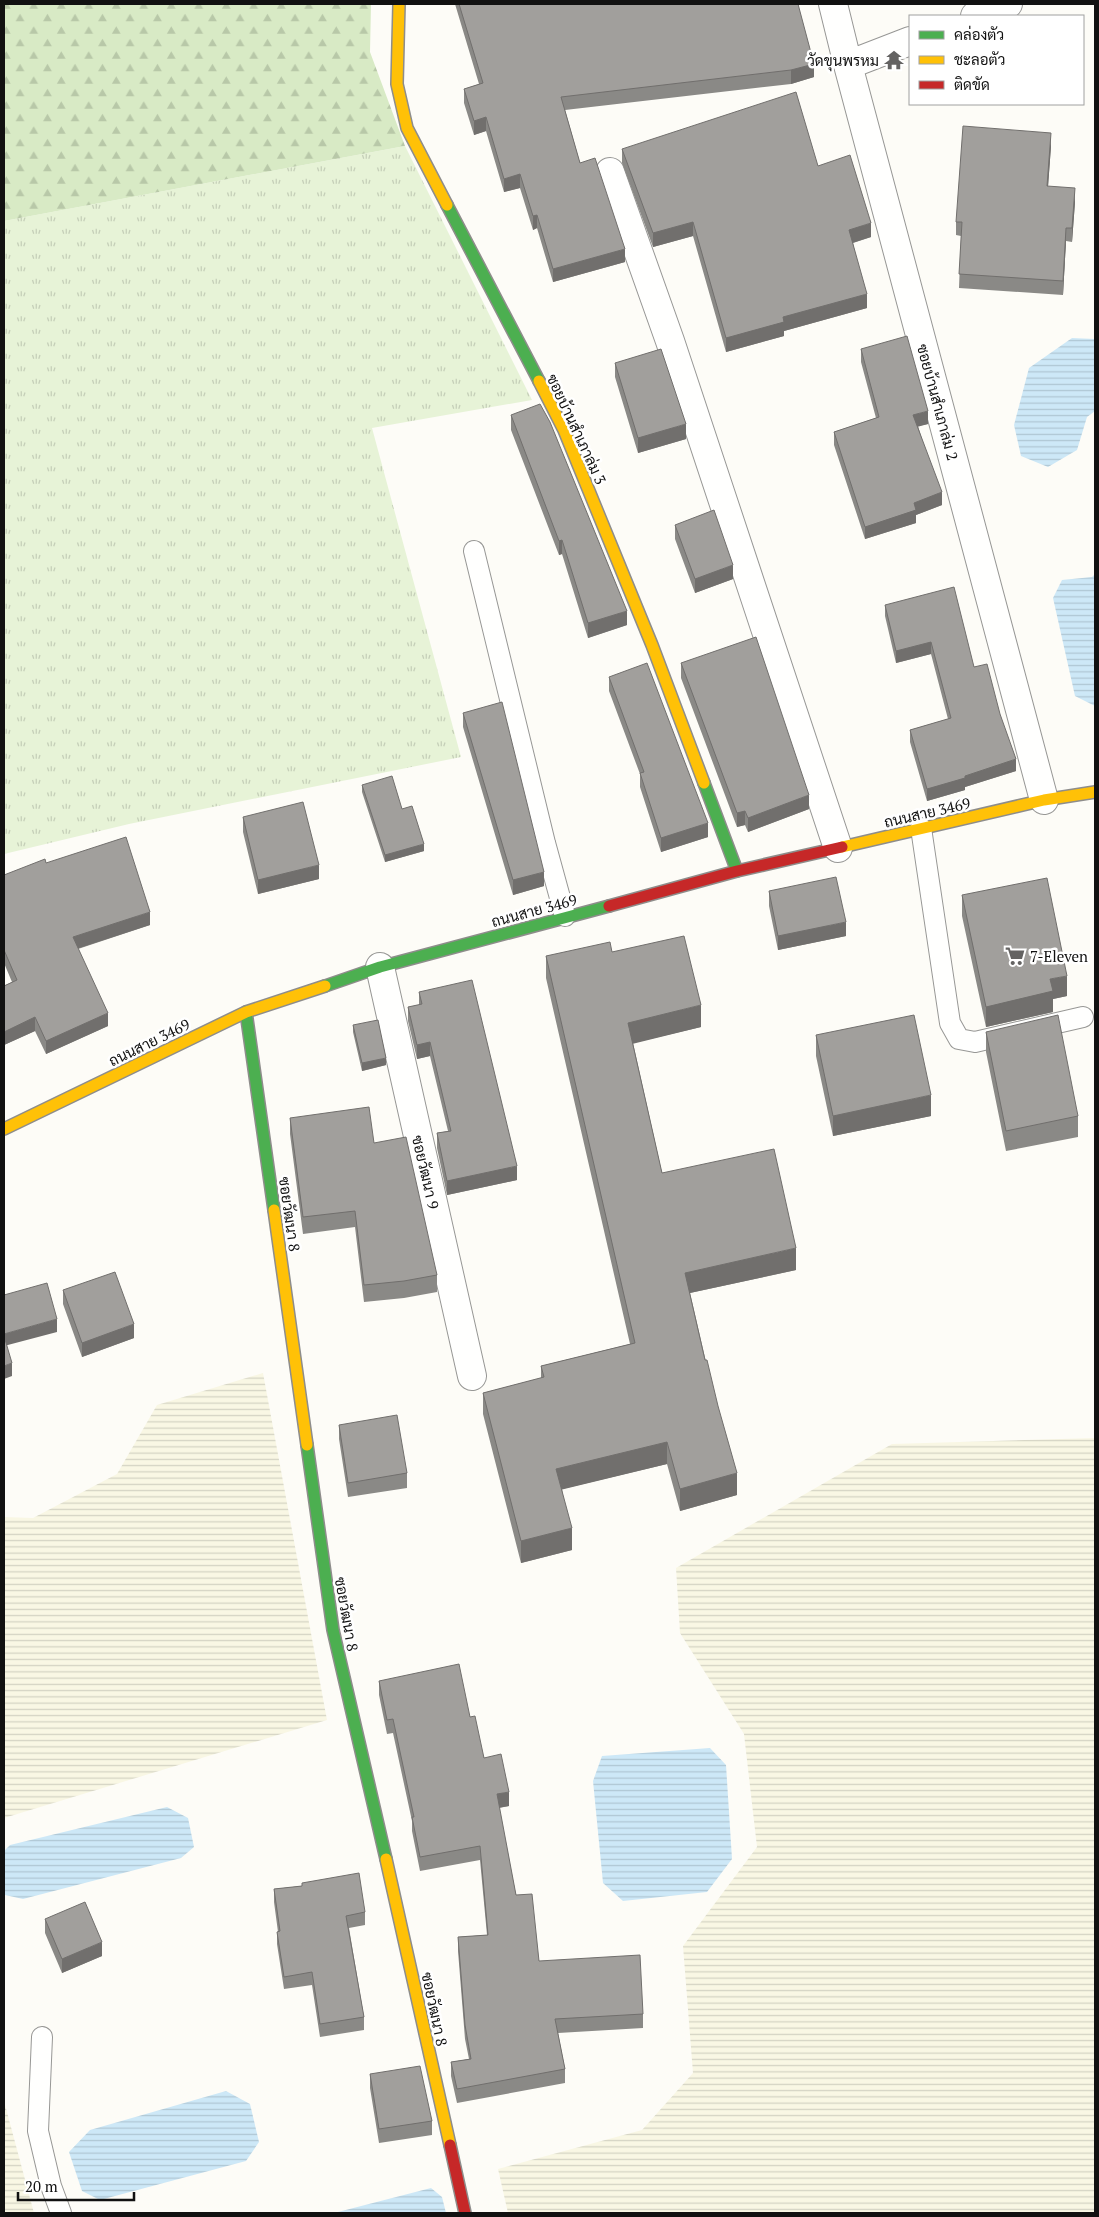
<svg xmlns="http://www.w3.org/2000/svg" width="1099" height="2217" font-family="'PT Serif',Sarabun,serif">
	<style>
		.farmland { fill: url(#farmland-rules) }
		.grass { fill: url(#grass-tufts) }
		.forest { fill: url(#forest-firs) }
		.water { fill: url(#water-rules) }
		.lines { fill: none; stroke-linecap: round; stroke-linejoin: round }
		.lane-casing { stroke: #979795; stroke-width: 22 }
		.street-casing { stroke: #979795; stroke-width: 30 }
		.fast-casing { stroke: #8e8d8b; stroke-width: 14 }
		.slow-casing { stroke: #8e8d8b; stroke-width: 14 }
		.jam-casing { stroke: #8e8d8b; stroke-width: 14 }
		.lane { stroke: #fffffe; stroke-width: 20 }
		.street { stroke: #fffffe; stroke-width: 28 }
		.fast { stroke: #4caf50; stroke-width: 11 }
		.slow { stroke: #ffc107; stroke-width: 11 }
		.jam { stroke: #c62828; stroke-width: 11 }
		.wall { fill: #8a8986 }
		.shaded-wall { fill: #716f6d }
		.building { fill: #a19f9c; stroke: #716f6d }
		.labels { text-anchor: middle; dominant-baseline: central; stroke-width: 5; stroke-linejoin: round; paint-order: stroke }
		.poi-label { font-size: 15px; fill: #111; stroke: #fff; text-anchor: end }
		.street-label { font-size: 15px; fill: #111; stroke: #fff }
	</style>
	<defs>
		<pattern id="farmland-rules" width="6" height="5" patternUnits="userSpaceOnUse" patternTransform="scale(1.25)"><rect width="6" height="5" fill="#f9f7e4"/><path d="M0 2.5h6" fill="none" stroke="#d4d3c3"/></pattern>
		<pattern id="grass-tufts" width="24" height="20" patternUnits="userSpaceOnUse" patternTransform="scale(1.25)"><rect width="24" height="20" fill="#e7f3d7"/><path d="M3 7l-1-3M5 7V3M7 7l1-3M15 17l-1-3M17 17v-4M19 17l1-3" fill="none" stroke="#c5cfb8"/></pattern>
		<pattern id="forest-firs" width="22" height="20" patternUnits="userSpaceOnUse" patternTransform="scale(1.25)"><rect width="22" height="20" fill="#d8eac5"/><path d="M5 1l3.5 6h-7zM16 11l3.5 6h-7z" fill="#b8c8a8"/></pattern>
		<pattern id="water-rules" width="6" height="5" patternUnits="userSpaceOnUse" patternTransform="scale(1.25)"><rect width="6" height="5" fill="#cde8f7"/><path d="M0 2.5h6" fill="none" stroke="#afc6d3"/></pattern>
	</defs>
	<rect width="100%" height="100%" fill="#fdfcf7"/>
	<!-- farmland -->
	<path class="farmland" d="M263,1373L327,1720L4,1818V1517L33,1518L117,1474L157,1405Z
		M1095,1438V2213H508L498,2169L642,2130L693,2073L683,1946L757,1847L744,1734L680,1633L676,1568L892,1444Z
		M4,2101L34,2213H4Z"/>
	<!-- grass -->
	<path class="grass" d="M405,146L532,400L372,428L461,757L129,824L4,854V221Z"/>
	<!-- forest -->
	<path class="forest" d="M4,4H371L370,52L405,146L4,221Z"/>
	<!-- water -->
	<path class="water" d="M1072,338L1095,339V411L1087,417L1077,450L1048,467L1021,456L1014,425L1029,368Z
		M1095,574V706L1075,696L1053,598L1062,580L1092,577Z
		M710,1748L726,1765L732,1859L707,1892L623,1901L603,1883L593,1781L602,1756Z
		M167,1807L188,1818L194,1847L181,1858L23,1899L5,1895L4,1851L10,1845Z
		M226,2091L250,2104L259,2142L246,2161L100,2200L82,2191L69,2152L90,2130Z
		M431,2188L442,2197L446,2213H334Z"/>
	<g class="lines">
		<defs>
			<path id="lane" d="M474,551L545,843L565,916
				M921,828L950,1023L959,1039L975,1042L1083,1017
				M42,2037L38,2131L51,2186L61,2213"/>
			<path id="street" d="M833,4L848,65L1044,800
				M975,16L1008,4
				M848,65L910,41
				M610,172L670,341L838,848
				M380,967L472,1376"/>
			<path id="fast" d="M447,205L539,381
				M704,783L737,871
				M325,986L380,967L609,906
				M246,1012L274,1210
				M307,1445L333,1630L386,1859"/>
			<path id="slow" d="M399,4L397,84L407,128L447,205
				M539,381L564,430L652,645L704,783
				M842,847L1044,800L1095,792
				M4,1129L246,1012L325,986
				M274,1210L307,1445
				M386,1859L450,2145"/>
			<path id="jam" d="M609,906L737,871L842,847
				M450,2145L465,2213"/>
		</defs>
		<!-- lane casing -->
		<use href="#lane" class="lane-casing"/>
		<!-- street casing -->
		<use href="#street" class="street-casing"/>
		<!-- fast casing -->
		<use href="#fast" class="fast-casing"/>
		<!-- slow casing -->
		<use href="#slow" class="slow-casing"/>
		<!-- jam casing -->
		<use href="#jam" class="jam-casing"/>
		<!-- lane -->
		<use href="#lane" class="lane"/>
		<!-- street -->
		<use href="#street" class="street"/>
		<!-- fast -->
		<use href="#fast" class="fast"/>
		<!-- slow -->
		<use href="#slow" class="slow"/>
		<!-- jam -->
		<use href="#jam" class="jam"/>
	</g>
	<!-- wall -->
	<path class="wall" d="M455,4H798L814,77L791,84L565,110L580,163L625,262L553,282L537,228L533,230L520,188L504,192L486,131L474,135L464,103V89L479,84Z
		M1051,146L1048,187L1075,202L1072,242L1066,241L1063,295L959,288L961,236L956,235V222Z
		M622,149L818,166L871,237L853,243L867,308L784,331V336L726,352L693,236L653,247L622,163Z
		M861,349L928,424L918,426L942,505L916,515V523L865,539L834,445V432L876,418L861,362Z
		M615,363L686,439L638,453L615,377Z
		M511,415L627,625L588,638L562,554L559,555L511,430Z
		M675,525L733,579L695,593L675,539Z
		M885,605L974,667L1016,771L965,787V790L927,801L910,742V730L948,719L931,654L896,663L885,616Z
		M681,663L809,809L748,832L745,825L737,827L681,678Z
		M609,677L708,837L661,852L640,787V774L609,691Z
		M463,713L544,886L513,895L463,727Z
		M362,785L424,851L385,862L362,792Z
		M243,817L319,879L258,894L243,832Z
		M46,863L150,925L78,949L108,1026L46,1054L35,1031L4,1045V986L12,982L4,963V875Z
		M769,891L846,936L778,950L769,906Z
		M962,895L1067,996L1053,999V1012L986,1027L962,916Z
		M612,952L701,1027L633,1043L662,1173L796,1270L690,1293L737,1495L680,1511L667,1464L562,1489L572,1550L521,1563L483,1414V1393L541,1378V1366L630,1344L546,978V956Z
		M419,992L517,1180L447,1195L437,1148V1133L448,1131L430,1056L417,1059L408,1021V1007L419,1005Z
		M353,1025L386,1065L362,1071L353,1032Z
		M986,1032L1078,1116V1137L1006,1151L986,1052Z
		M816,1035L931,1116L833,1136L816,1056Z
		M290,1118L374,1143L437,1275V1292L404,1298L364,1302L355,1227L303,1234L290,1134Z
		M63,1290L134,1338L82,1357L63,1304Z
		M339,1425L407,1473V1488L348,1497L339,1439Z
		M379,1681L470,1717L484,1758L509,1806L499,1808L516,1895L539,1961L643,2014V2028L558,2033L565,2069V2083L457,2103L451,2076V2062L469,2059L465,2039L458,1951V1937L487,1935L480,1860L420,1871L412,1831V1821L393,1733L387,1734L379,1695Z
		M302,1883L365,1912V1925L349,1928L364,2017V2030L320,2037L312,1985L284,1989L277,1944V1932H278L274,1902V1889L302,1886Z
		M45,1919L102,1956L62,1973L45,1933Z
		M370,2074L432,2121V2135L379,2143L370,2088Z"/>
	<!-- shaded-wall -->
	<path class="shaded-wall" d="M814,64V77L791,84V70Z
		M486,117V131L474,135V121Z
		M1051,133V146L1047,200V186Z
		M520,174V188L504,192V179Z
		M1075,188V202L1072,242V228Z
		M537,215V228L533,230V216Z
		M693,222V236L653,247V233Z
		M871,223V237L849,244V230Z
		M1066,228V241L1063,295V281Z
		M625,249V262L553,282V269Z
		M867,294V308L784,331V336L726,352V338L783,317Z
		M928,411V424L913,428V415Z
		M686,424V439L638,453V438Z
		M942,492V505L916,515V523L865,539V527L914,503Z
		M562,540V554L559,555V541Z
		M733,565V579L695,593V579Z
		M627,611V625L588,638V623Z
		M931,642V654L896,663V651Z
		M1016,759V771L965,787V790L927,801V789L965,776Z
		M809,795V809L748,832V818Z
		M745,811V825L737,827V813Z
		M708,823V837L661,852V838Z
		M424,844V851L385,862V855Z
		M319,865V879L258,894V880Z
		M544,872V886L513,895V880Z
		M150,912V925L73,950V937Z
		M846,922V936L778,950V936Z
		M1067,976V996L1053,999V1012L986,1027V1007L1050,979Z
		M701,1005V1027L628,1045V1023Z
		M108,1013V1026L46,1054V1041Z
		M35,1017V1031L4,1045V1032Z
		M430,1042V1056L417,1059V1045Z
		M386,1058V1065L362,1071V1063Z
		M931,1095V1116L833,1136V1116Z
		M517,1166V1180L447,1195V1181Z
		M796,1248V1270L685,1294V1273Z
		M57,1319V1332L4,1346V1334Z
		M134,1324V1338L82,1357V1343Z
		M12,1363V1376L4,1379V1366Z
		M667,1442V1464L556,1491V1469Z
		M737,1473V1495L680,1511V1489Z
		M572,1528V1550L521,1563V1541Z
		M509,1792V1806L497,1808V1794Z
		M102,1942V1956L62,1973V1959Z"/>
	<!-- building -->
	<path class="building" d="M459,4H798L814,64L791,70L561,97L580,163L595,158L625,249L553,269L537,215L533,216L520,174L504,179L486,117L474,121L464,89L483,83Z
		M796,92L818,166L850,155L871,223L849,230L867,294L783,317L784,322L726,338L693,222L653,233L622,149Z
		M963,126L1051,133L1047,186L1075,188L1072,228H1066L1063,281L959,274L962,222H956Z
		M907,336L928,411L913,415L942,492L914,503L916,510L865,527L834,432L879,417L861,349Z
		M661,349L686,424L638,438L615,363Z
		M540,404L550,422L627,611L588,623L562,540L559,541L511,415Z
		M714,510L733,565L695,579L675,525Z
		M954,587L974,667L987,664L1000,714L1016,759L965,776V778L927,789L910,730L951,718L931,642L896,651L885,605Z
		M756,637L809,795L748,818L745,811L737,813L681,663Z
		M647,663L708,823L661,838L640,773L644,772L609,677Z
		M502,702L544,872L513,880L463,713Z
		M392,776L402,809L412,806L424,844L385,855L362,785Z
		M303,802L319,865L258,880L243,817Z
		M126,837L150,912L73,937L108,1013L46,1041L35,1017L4,1032V986L17,980L4,950V875L45,859L46,863Z
		M836,877L846,922L778,936L769,891Z
		M1047,878L1067,976L1050,979L1053,991L986,1007L962,895Z
		M684,936L701,1005L628,1023L662,1173L774,1149L796,1248L685,1273L705,1360H707L718,1406L737,1473L680,1489L667,1442L556,1469L572,1528L521,1541L483,1393L544,1377L541,1366L635,1343L546,956L610,942L612,952Z
		M472,980L517,1166L447,1181L437,1133L451,1131L430,1042L417,1045L408,1007L422,1004L419,992Z
		M914,1015L931,1095L833,1116L816,1035Z
		M1058,1015L1078,1116L1006,1131L986,1032Z
		M378,1020L386,1058L362,1063L353,1025Z
		M369,1107L374,1143L406,1137L437,1275L404,1281L364,1285L355,1211L303,1217L290,1118Z
		M115,1272L134,1324L82,1343L63,1290Z
		M47,1283L57,1319L4,1334V1295Z
		M4,1336L12,1363L4,1366Z
		M397,1415L407,1473L348,1483L339,1425Z
		M459,1664L470,1717L475,1716L484,1758L501,1754L509,1792L497,1794L516,1895L532,1894L539,1961L640,1955L643,2014L555,2019L565,2069L457,2089L451,2062L471,2059L465,2025L458,1937L488,1935L480,1846L420,1857L412,1817H414L393,1719L387,1720L379,1681Z
		M359,1873L365,1912L346,1916L364,2017L320,2024L312,1972L284,1977L277,1932L280,1931L274,1889L302,1886V1883Z
		M85,1902L102,1942L62,1959L45,1919Z
		M420,2066L432,2121L379,2129L370,2074Z"/>
	<!-- icons -->
	<defs>
		<symbol id="temple-bare" viewBox="-9 -9 18 18"><path d="M0-6L5-2H3V0L6.5 2.5H4V6H1.5V3h-3V6H-4V2.5H-6.5L-3 0V-2H-5Z" fill="#646362" stroke="#fff" stroke-width="2.5" paint-order="stroke"/></symbol>
		<symbol id="supermarket-bare" viewBox="-9 -9 18 18"><path d="M-6-5.5h2.5l.6 2H6L4.5 2H-2.5L-4.4-4H-6ZM-1.5 3.2a1.3 1.3 0 1 0 .1 0ZM3 3.2a1.3 1.3 0 1 0 .1 0Z" fill="#646362" stroke="#fff" stroke-width="2.5" paint-order="stroke"/></symbol>
	</defs>
	<g fill-rule="evenodd">
		<use href="#temple-bare" x="880" y="46" width="28" height="28"/>
		<use href="#supermarket-bare" x="1001" y="942" width="28" height="28"/>
	</g>
	<g class="labels">
		<!-- poi labels -->
		<g class="poi-label">
			<text x="879" y="60">วัดขุนพรหม</text>
			<text x="1030" y="956" text-anchor="start">7-Eleven</text>
		</g>
		<!-- street labels -->
		<g class="street-label">
			<text transform="translate(938 402) rotate(75)">ซอยบ้านสำเภาล่ม 2</text>
			<text transform="translate(577 429) rotate(65)">ซอยบ้านสำเภาล่ม 3</text>
			<text transform="translate(927 812) rotate(-13)">ถนนสาย 3469</text>
			<text transform="translate(534 910) rotate(-15)">ถนนสาย 3469</text>
			<text transform="translate(149 1042) rotate(-26)">ถนนสาย 3469</text>
			<text transform="translate(426 1172) rotate(77)">ซอยวัฒนา 9</text>
			<text transform="translate(290 1214) rotate(82)">ซอยวัฒนา 8</text>
			<text transform="translate(347 1614) rotate(80)">ซอยวัฒนา 8</text>
			<text transform="translate(435 2009) rotate(78)">ซอยวัฒนา 8</text>
		</g>
	</g>
	<!-- border -->
	<rect width="1099" height="2217" fill="none" stroke="#111111" stroke-width="10"/>
	<!-- legend -->
	<rect x="909" y="15" width="175" height="90" fill="#ffffff" stroke="#a0a0a0"/>
	<rect x="919" y="31" width="25" height="8" fill="#4caf50" stroke="#a0a0a0"/>
	<text x="954" y="40" font-size="15" fill="#111111">คล่องตัว</text>
	<rect x="919" y="56" width="25" height="8" fill="#ffc107" stroke="#a0a0a0"/>
	<text x="954" y="65" font-size="15" fill="#111111">ชะลอตัว</text>
	<rect x="919" y="81" width="25" height="8" fill="#c62828" stroke="#a0a0a0"/>
	<text x="954" y="90" font-size="15" fill="#111111">ติดขัด</text>
	<!-- scale -->
	<path d="M18 2192v8h116v-8" fill="none" stroke="#111111" stroke-width="2.5"/>
	<text x="25" y="2192" font-size="15" fill="#111111" stroke="#ffffff" stroke-width="4" paint-order="stroke">20 m</text>
</svg>
